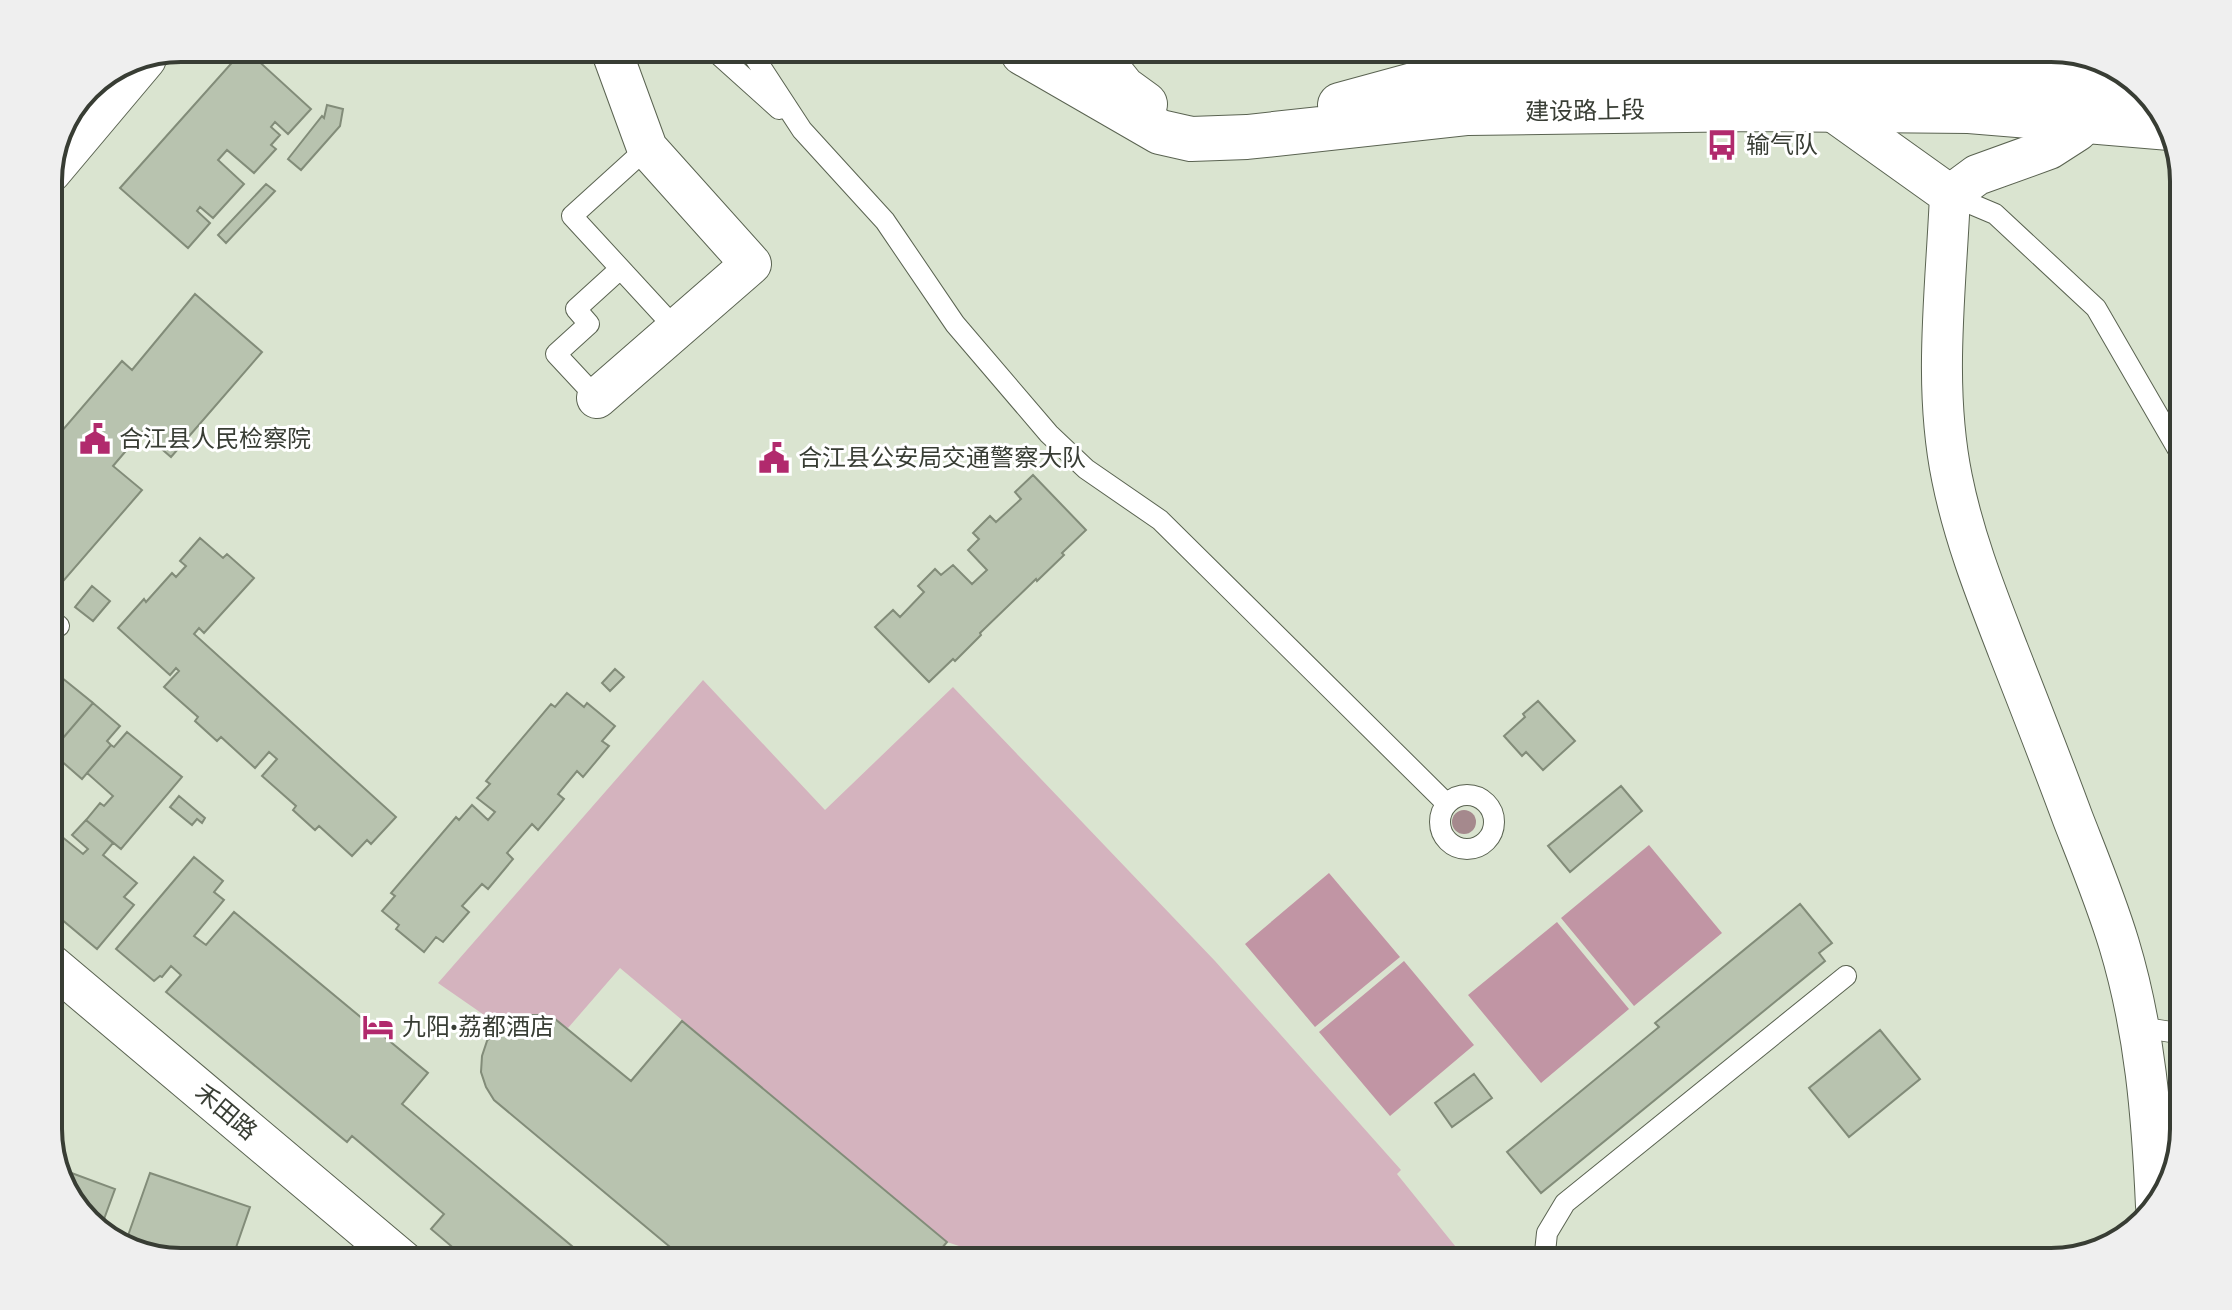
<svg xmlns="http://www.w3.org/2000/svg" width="2232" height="1310" font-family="Rubik,'Noto Sans SC',sans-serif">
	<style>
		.green { fill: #d4b3be }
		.water { fill: #c195a4 }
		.building { fill: #b8c3af; stroke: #828c79; stroke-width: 2 }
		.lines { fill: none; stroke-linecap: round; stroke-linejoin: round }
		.lane-casing { stroke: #5a6351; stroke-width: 22 }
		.street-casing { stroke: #5a6351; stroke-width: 42 }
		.secondary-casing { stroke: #5a6351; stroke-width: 46 }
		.primary-casing { stroke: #5a6351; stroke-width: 46 }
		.path { stroke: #878f80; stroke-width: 5; stroke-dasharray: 4 4; stroke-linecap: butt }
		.lane { stroke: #fff; stroke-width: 20 }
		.street { stroke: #fff; stroke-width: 40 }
		.secondary { stroke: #fff; stroke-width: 44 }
		.primary { stroke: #fff; stroke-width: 44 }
		.tree { fill: #a5898d }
		.labels { text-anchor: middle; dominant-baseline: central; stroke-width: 6; stroke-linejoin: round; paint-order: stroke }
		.street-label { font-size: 24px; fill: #383d34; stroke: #fff }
		.poi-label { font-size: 24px; fill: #383d34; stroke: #fff; text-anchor: start }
		.rim { fill: none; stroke: #383d34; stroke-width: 4 }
	</style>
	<rect width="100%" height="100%" fill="#dae4d0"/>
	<!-- green -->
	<path class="green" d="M703,680L825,810L953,687L1215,961L1401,1170L1397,1174L1468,1262H954L965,1248L947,1242L620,968L568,1028C546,1012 523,1010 500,1026L438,983Z"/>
	<!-- water -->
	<path class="water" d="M1649,845L1722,933L1634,1006L1561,918Z
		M1329,873L1400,957L1315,1027L1245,944Z
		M1557,922L1629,1009L1541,1083L1468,995Z
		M1404,961L1474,1045L1390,1116L1319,1032Z"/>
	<!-- building -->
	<path class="building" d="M237,57H254L311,109L288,134L275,122L271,127L280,135L271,145L276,149L254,173L227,150L218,160L244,184L213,218L200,207L197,211L210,223L188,248L120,188Z
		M327,105L343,109L340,126L301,170L288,159L322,116L324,118Z
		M266,184L275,191L226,243L218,235Z
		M195,294L262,352L171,457L142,432L113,466L142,490L52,594L48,591V447L122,361L132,370Z
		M1033,475L1086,530L1062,553L1064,555L1037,581L1036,579L980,633L981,635L955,661L953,659L929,682L875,627L893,610L900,617L924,592L918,586L935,569L941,575L953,565L972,584L987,570L968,550L979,539L973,533L990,516L996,522L1021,499L1015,492Z
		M200,538L223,558L227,554L254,578L204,633L199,628L194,634L396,817L371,844L367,840L352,856L319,826L315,830L293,810L296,806L262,776L277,759L269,752L255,768L221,737L217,741L195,721L198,717L164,687L179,671L176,668L170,675L118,628L144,599L146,602L172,573L176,577L186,566L180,561Z
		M92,586L110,601L93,621L75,607Z
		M615,669L624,677L610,691L602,683Z
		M56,673L93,703L51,752L48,750V682Z
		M567,693L584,707L587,703L615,726L602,741L609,746L583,777L577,771L558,794L564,799L538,830L532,824L507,853L513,859L488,889L482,884L462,906L469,912L443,942L436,937L424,952L396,929L399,925L382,911L395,896L391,893L456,817L459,820L472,805L488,820L495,812L477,798L490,784L486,781L551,704L555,707Z
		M1538,701L1575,741L1543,770L1526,752L1522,756L1504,736L1525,717L1523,714Z
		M93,703L120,726L107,741L111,745L82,779L51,752Z
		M127,732L182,777L121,849L86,820L100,803L104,806L113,796L87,773L111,745L114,747Z
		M1621,786L1642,811L1570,872L1548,846Z
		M179,796L205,818L202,823L197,819L192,825L170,807Z
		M86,820L113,843L103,855L137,883L124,897L134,905L97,949L48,908V838L55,831L83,854L88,849L72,835Z
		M194,857L223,881L214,892L224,900L194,936L206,945L234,912L428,1073L402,1104L591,1262H470L431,1229L444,1214L352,1136L347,1142L166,992L181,975L171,966L162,977L160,976L154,981L116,949Z
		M1800,904L1832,943L1819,953L1825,961L1541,1193L1507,1152L1659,1027L1655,1023Z
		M524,1015H540L555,1019L631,1081L682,1021L947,1242L930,1262H688L494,1100L486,1087L481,1072L482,1056L487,1041L497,1028L510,1019Z
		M1880,1030L1920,1079L1849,1137L1809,1088Z
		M1474,1074L1492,1098L1452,1127L1435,1103Z
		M58,1168L115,1189L100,1230L66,1196Z
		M150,1173L250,1207L231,1262H181L124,1247Z"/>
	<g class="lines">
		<defs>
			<path id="lane" d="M719,55L779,109
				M753,55L802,130L885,221L955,324L1049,434L1086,469L1160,520L1447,804
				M647,148L572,216L676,329
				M1950,195L1995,214L2096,308L2184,460
				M597,398L556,354L589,324L576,309L620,269
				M48,617L59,626
				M1440 822a27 27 0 1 1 54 0a27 27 0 1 1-54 0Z
				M2139,1027L2184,1034
				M1544,1262L1547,1233L1565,1203L1846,976"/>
			<path id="street" d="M1831,110L1950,195
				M1950,195C1946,289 1933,385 1952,478C1964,538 1986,593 2008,650C2030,706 2052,762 2073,819C2089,860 2106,901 2119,944C2145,1030 2152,1116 2156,1206
				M1950,195L1977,175L2049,149L2077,131L2086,121
				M597,398L751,264L647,148L613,55
				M48,962L404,1262"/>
			<path id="secondary" d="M1023,53L1160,132L1191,139L1247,137L1468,113L1757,109L1969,111L2170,128
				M1095,53L1123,88L1145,104
				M1340,105L1417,84L1466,76L1756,73L1974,75L2141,89"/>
			<path id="primary" d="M49,171L144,58"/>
		</defs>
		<!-- lane casing -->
		<use href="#lane" class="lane-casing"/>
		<!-- street casing -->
		<use href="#street" class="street-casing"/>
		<!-- secondary casing -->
		<use href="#secondary" class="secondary-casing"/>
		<!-- primary casing -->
		<use href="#primary" class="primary-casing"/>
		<!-- path -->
		<path class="path" d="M304,57H323"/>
		<!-- lane -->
		<use href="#lane" class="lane"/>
		<!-- street -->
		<use href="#street" class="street"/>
		<!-- secondary -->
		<use href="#secondary" class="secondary"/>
		<!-- primary -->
		<use href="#primary" class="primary"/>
	</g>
	<!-- trees -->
	<circle class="tree" cx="1464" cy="822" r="12"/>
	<!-- icons -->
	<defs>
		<symbol id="bus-bare" viewBox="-9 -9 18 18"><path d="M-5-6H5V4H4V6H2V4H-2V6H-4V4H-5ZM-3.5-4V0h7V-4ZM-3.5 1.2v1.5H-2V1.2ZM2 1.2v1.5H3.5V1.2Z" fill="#b12a6d" stroke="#fff" stroke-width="2.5" paint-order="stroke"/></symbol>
		<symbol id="civic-bare" viewBox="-9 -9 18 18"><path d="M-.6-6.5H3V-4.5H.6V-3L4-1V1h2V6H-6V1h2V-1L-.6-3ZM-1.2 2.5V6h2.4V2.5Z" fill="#b12a6d" stroke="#fff" stroke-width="2.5" paint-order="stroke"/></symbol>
		<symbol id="hotel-bare" viewBox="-9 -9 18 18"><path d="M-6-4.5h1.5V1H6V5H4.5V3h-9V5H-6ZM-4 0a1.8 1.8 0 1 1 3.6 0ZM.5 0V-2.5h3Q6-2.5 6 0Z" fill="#b12a6d" stroke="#fff" stroke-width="2.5" paint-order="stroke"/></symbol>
	</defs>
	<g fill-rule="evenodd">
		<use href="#bus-bare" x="1700" y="123" width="44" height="44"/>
		<use href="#civic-bare" x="73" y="417" width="44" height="44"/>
		<use href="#civic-bare" x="752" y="436" width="44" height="44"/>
		<use href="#hotel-bare" x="356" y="1005" width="44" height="44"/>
	</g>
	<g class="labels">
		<!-- street labels -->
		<g class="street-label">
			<text transform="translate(1585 111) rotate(-1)">建设路上段</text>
			<text transform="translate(226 1112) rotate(40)">禾田路</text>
		</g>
		<!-- poi labels -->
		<g class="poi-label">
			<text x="1746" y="145">输气队</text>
			<text x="119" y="439">合江县人民检察院</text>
			<text x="798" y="458">合江县公安局交通警察大队</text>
			<text x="402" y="1027">九阳·荔都酒店</text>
		</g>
	</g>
	<!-- crop -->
	<path d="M0 0H2232V1310H0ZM181 62H2051A119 119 0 0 1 2170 181V1129A119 119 0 0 1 2051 1248H181A119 119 0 0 1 62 1129V181A119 119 0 0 1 181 62Z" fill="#efefef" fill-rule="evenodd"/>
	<path class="rim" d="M181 62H2051A119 119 0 0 1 2170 181V1129A119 119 0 0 1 2051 1248H181A119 119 0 0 1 62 1129V181A119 119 0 0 1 181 62Z"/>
</svg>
